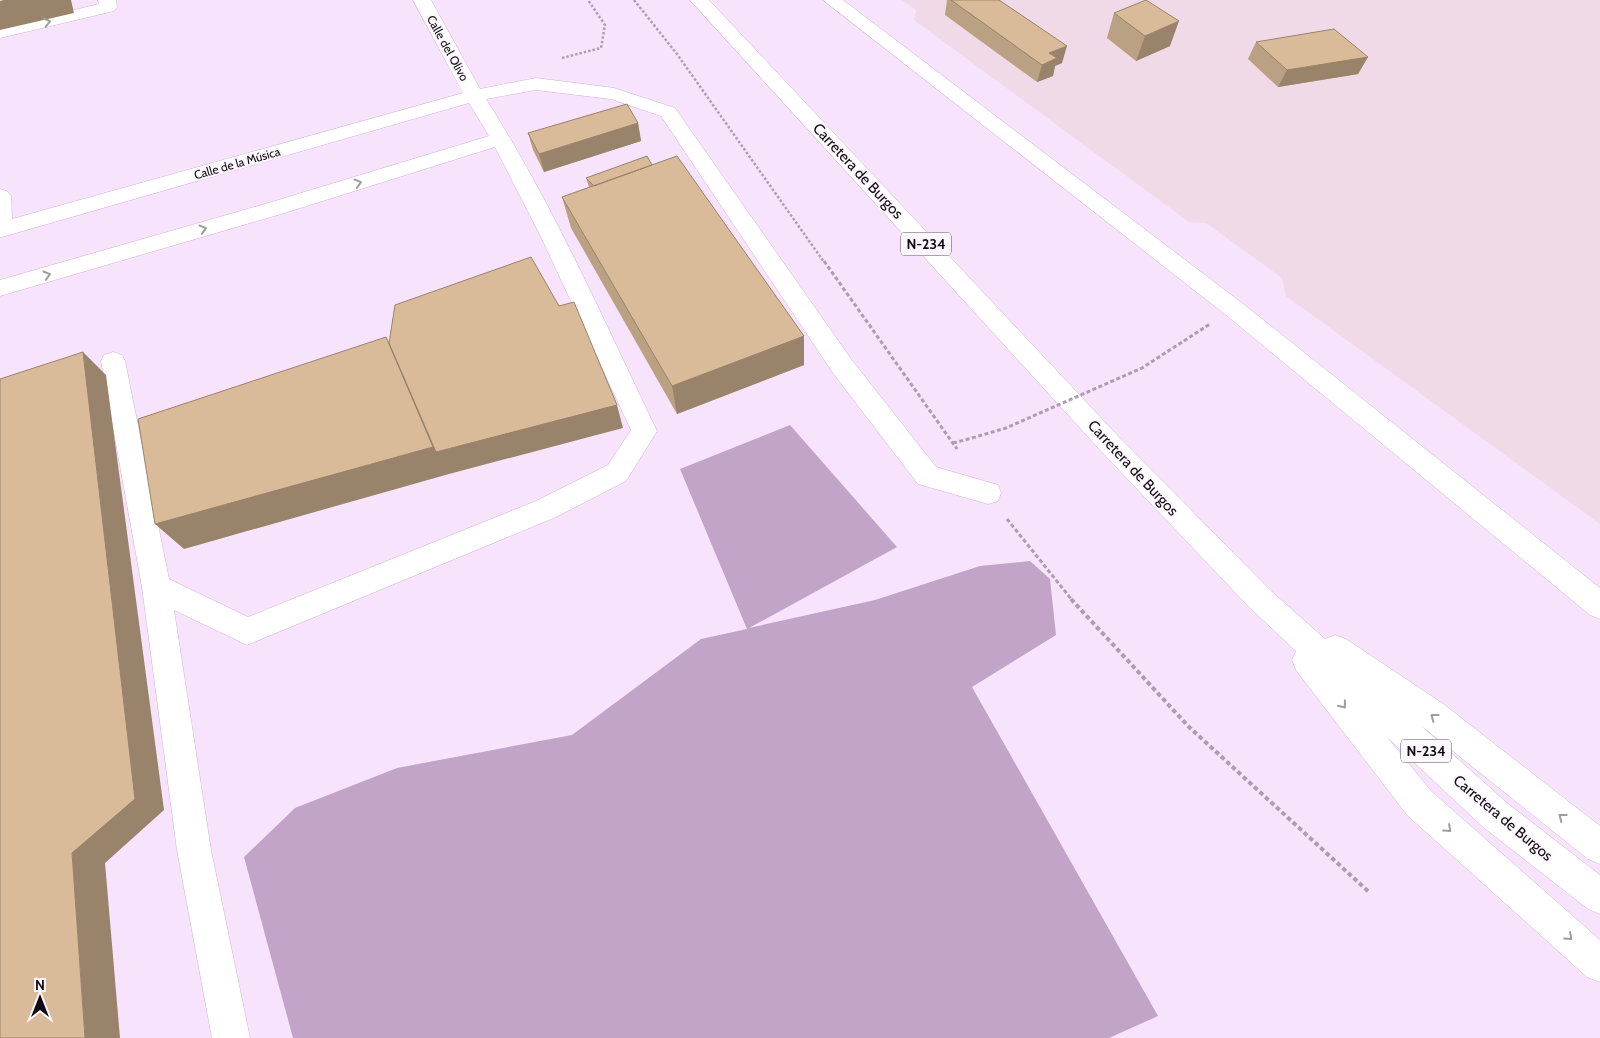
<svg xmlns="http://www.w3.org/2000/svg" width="1600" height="1038" font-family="Cabin,sans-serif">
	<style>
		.industrial { fill: #f0dae7 }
		.forest { fill: #c1a4c7 }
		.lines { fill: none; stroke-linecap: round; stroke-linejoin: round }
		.minor-casing { stroke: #cbb6cf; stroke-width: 1 }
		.highway-casing { stroke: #cbb6cf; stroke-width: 1 }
		.path-far2 { stroke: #ad9db0; stroke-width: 2.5; stroke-dasharray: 2.5 2; stroke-linecap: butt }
		.path-far1 { stroke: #ad9db0; stroke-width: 3; stroke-dasharray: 4 2.5; stroke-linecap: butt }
		.path { stroke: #ad9db0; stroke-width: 4; stroke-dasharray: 4.5 3; stroke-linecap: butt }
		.minor { fill: #fff; fill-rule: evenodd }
		.highway { fill: #fff; fill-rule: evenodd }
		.path-bridge { stroke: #ad9db0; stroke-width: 3; stroke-dasharray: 4 2.5; stroke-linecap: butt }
		.wall { fill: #bba184 }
		.shaded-wall { fill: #99836b }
		.building { fill: #dabb99; stroke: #99836b }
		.oneway { stroke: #a09da0 }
		.labels { text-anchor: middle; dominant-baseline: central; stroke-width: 4; stroke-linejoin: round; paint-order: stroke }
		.far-street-label { font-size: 12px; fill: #110a12; stroke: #fbf7fc }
		.shield { fill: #fbf7fc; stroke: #575158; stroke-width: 1 }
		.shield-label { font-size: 14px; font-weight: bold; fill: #110a12 }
		.street-label { font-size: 15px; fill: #110a12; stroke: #fbf7fc }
	</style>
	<rect width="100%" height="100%" fill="#f8e3fc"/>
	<!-- industrial -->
	<path class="industrial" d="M902,0H1600V524L1286,296L1282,278L1206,223L1189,222L914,20L916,10Z"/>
	<!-- forest -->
	<path class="forest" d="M790,425L897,547L749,628L875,600L980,566L1030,561L1050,579L1056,635L972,687L1158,1016L1109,1038H293L244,857L295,808L397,768L572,735L701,639L747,629L680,469Z"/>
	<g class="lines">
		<defs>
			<path id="minor" d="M98,0H116L117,7L114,11L0,38V28L99,4Z
				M413,0H431L480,89L536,78L614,88L675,108L851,359L936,467L998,485L1001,493L998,501L988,504L918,484L833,373L661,116L611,99L536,90L486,99C553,204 603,319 657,431L626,481L556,517L247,645L174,610L211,850L250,1038H212L177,850L142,587L101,361L104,355L113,352L122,355L125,361L169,579L248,617L536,501L608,465L631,430L541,237L495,147L281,214L0,296V280L265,204L489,136L469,103L2,237H0V189L7,191L11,196L12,219L463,93Z
				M823,0H843L1242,303L1600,588V619L1590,615L1226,315Z"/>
			<path id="highway" d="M690,0H709L1118,436L1269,589L1325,639L1335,635L1346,639L1442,703L1600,826V864L1588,859L1419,724L1507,803L1600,875V914L1588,909L1483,827L1387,737L1431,791L1600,940V982L1587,977L1407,815L1296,670L1292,660L1296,651L1249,607L1100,450Z"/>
		</defs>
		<!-- minor casing -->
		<use href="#minor" class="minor-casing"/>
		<!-- highway casing -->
		<use href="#highway" class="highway-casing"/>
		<!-- path-far2 -->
		<path class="path-far2" d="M634,0L677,54L824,262
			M562,58L601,48L605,25L588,0"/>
		<!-- path-far1 -->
		<path class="path-far1" d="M824,261L957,449
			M953,443L972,438
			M1007,519L1072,600"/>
		<!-- path -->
		<path class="path" d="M1071,599L1189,727L1370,893"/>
		<!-- minor -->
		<use href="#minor" class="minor"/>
		<!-- highway -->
		<use href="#highway" class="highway"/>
		<!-- path-bridge -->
		<path class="path-bridge" d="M972,438L1006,428L1142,368L1210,324"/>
	</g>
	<!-- wall -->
	<path class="wall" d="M947,0H999L1062,63L1055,66L1053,76L1037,82L945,15Z
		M1114,13L1170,46L1136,61L1107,38Z
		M1256,42L1368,57L1358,74L1278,87L1248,59Z
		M638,123L641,141L544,172L533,150L528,133Z
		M652,165L804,365L677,414L571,228L562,197L589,187L586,178Z"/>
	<!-- shaded-wall -->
	<path class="shaded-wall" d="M4,0H71L74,13L0,30V1Z
		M1179,21L1170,46L1136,61L1145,36Z
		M1067,46L1062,63L1055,66L1053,76L1037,82L1042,65L1049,53Z
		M1368,57L1358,74L1278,87L1287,70Z
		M638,123L641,141L544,172L539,154Z
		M804,336V365L677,414L672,386Z
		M386,337L402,366L617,405L623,428L449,474L184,549L155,524Z
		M83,352L106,375L164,810L105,863L120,1038H85L72,853Z"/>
	<!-- building -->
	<path class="building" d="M951,0H999L1067,46L1049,53L1057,58L1042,65Z
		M1146,0L1179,21L1145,36L1114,13Z
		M1334,29L1368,57L1287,70L1256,42Z
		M627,104L638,123L539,154L528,133Z
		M647,156L652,165L594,186L586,178Z
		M677,156L804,336L672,386L562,197Z
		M531,257L559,306L574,302L617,405L436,452L389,343L395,305Z
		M386,337L433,447L155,524L138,419Z
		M83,352L135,799L72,853L85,1038H0V379Z"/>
	<!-- one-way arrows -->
	<defs><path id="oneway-chevron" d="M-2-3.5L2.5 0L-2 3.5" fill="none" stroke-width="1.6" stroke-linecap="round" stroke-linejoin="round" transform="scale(1.25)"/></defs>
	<g class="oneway">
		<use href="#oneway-chevron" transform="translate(47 22) rotate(-14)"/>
		<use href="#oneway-chevron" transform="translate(358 183) rotate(-17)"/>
		<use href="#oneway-chevron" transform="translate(203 229) rotate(-16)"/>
		<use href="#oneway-chevron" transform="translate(47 275) rotate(-16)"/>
		<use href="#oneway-chevron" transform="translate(1343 705) rotate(52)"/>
		<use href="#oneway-chevron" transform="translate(1434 717) rotate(-143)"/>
		<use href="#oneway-chevron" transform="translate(1562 817) rotate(-142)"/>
		<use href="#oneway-chevron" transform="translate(1448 829) rotate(42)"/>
		<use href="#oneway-chevron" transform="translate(1569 937) rotate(42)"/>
	</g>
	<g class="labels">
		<!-- far-street labels -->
		<g class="far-street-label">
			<text transform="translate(448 48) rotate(61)">Calle del Olivo</text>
			<text transform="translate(237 163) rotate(-16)">Calle de la Música</text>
		</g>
		<!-- shield labels -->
		<g class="shield">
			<rect x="901" y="232.5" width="50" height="23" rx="4"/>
			<rect x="1401" y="739.5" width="50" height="23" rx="4"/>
		</g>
		<g class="shield-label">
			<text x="926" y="244">N-234</text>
			<text x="1426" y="751">N-234</text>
		</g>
		<!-- street labels -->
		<g class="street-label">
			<text transform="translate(858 171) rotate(47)">Carretera de Burgos</text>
			<text transform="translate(1133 468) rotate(47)">Carretera de Burgos</text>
			<text transform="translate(1503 818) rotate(40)">Carretera de Burgos</text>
		</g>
	</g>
	<!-- north arrow -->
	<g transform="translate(40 998)" stroke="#fbf7fc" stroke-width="4" paint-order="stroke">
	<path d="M0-4L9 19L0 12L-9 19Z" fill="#110a12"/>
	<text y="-8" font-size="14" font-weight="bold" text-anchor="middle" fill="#110a12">N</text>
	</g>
</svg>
